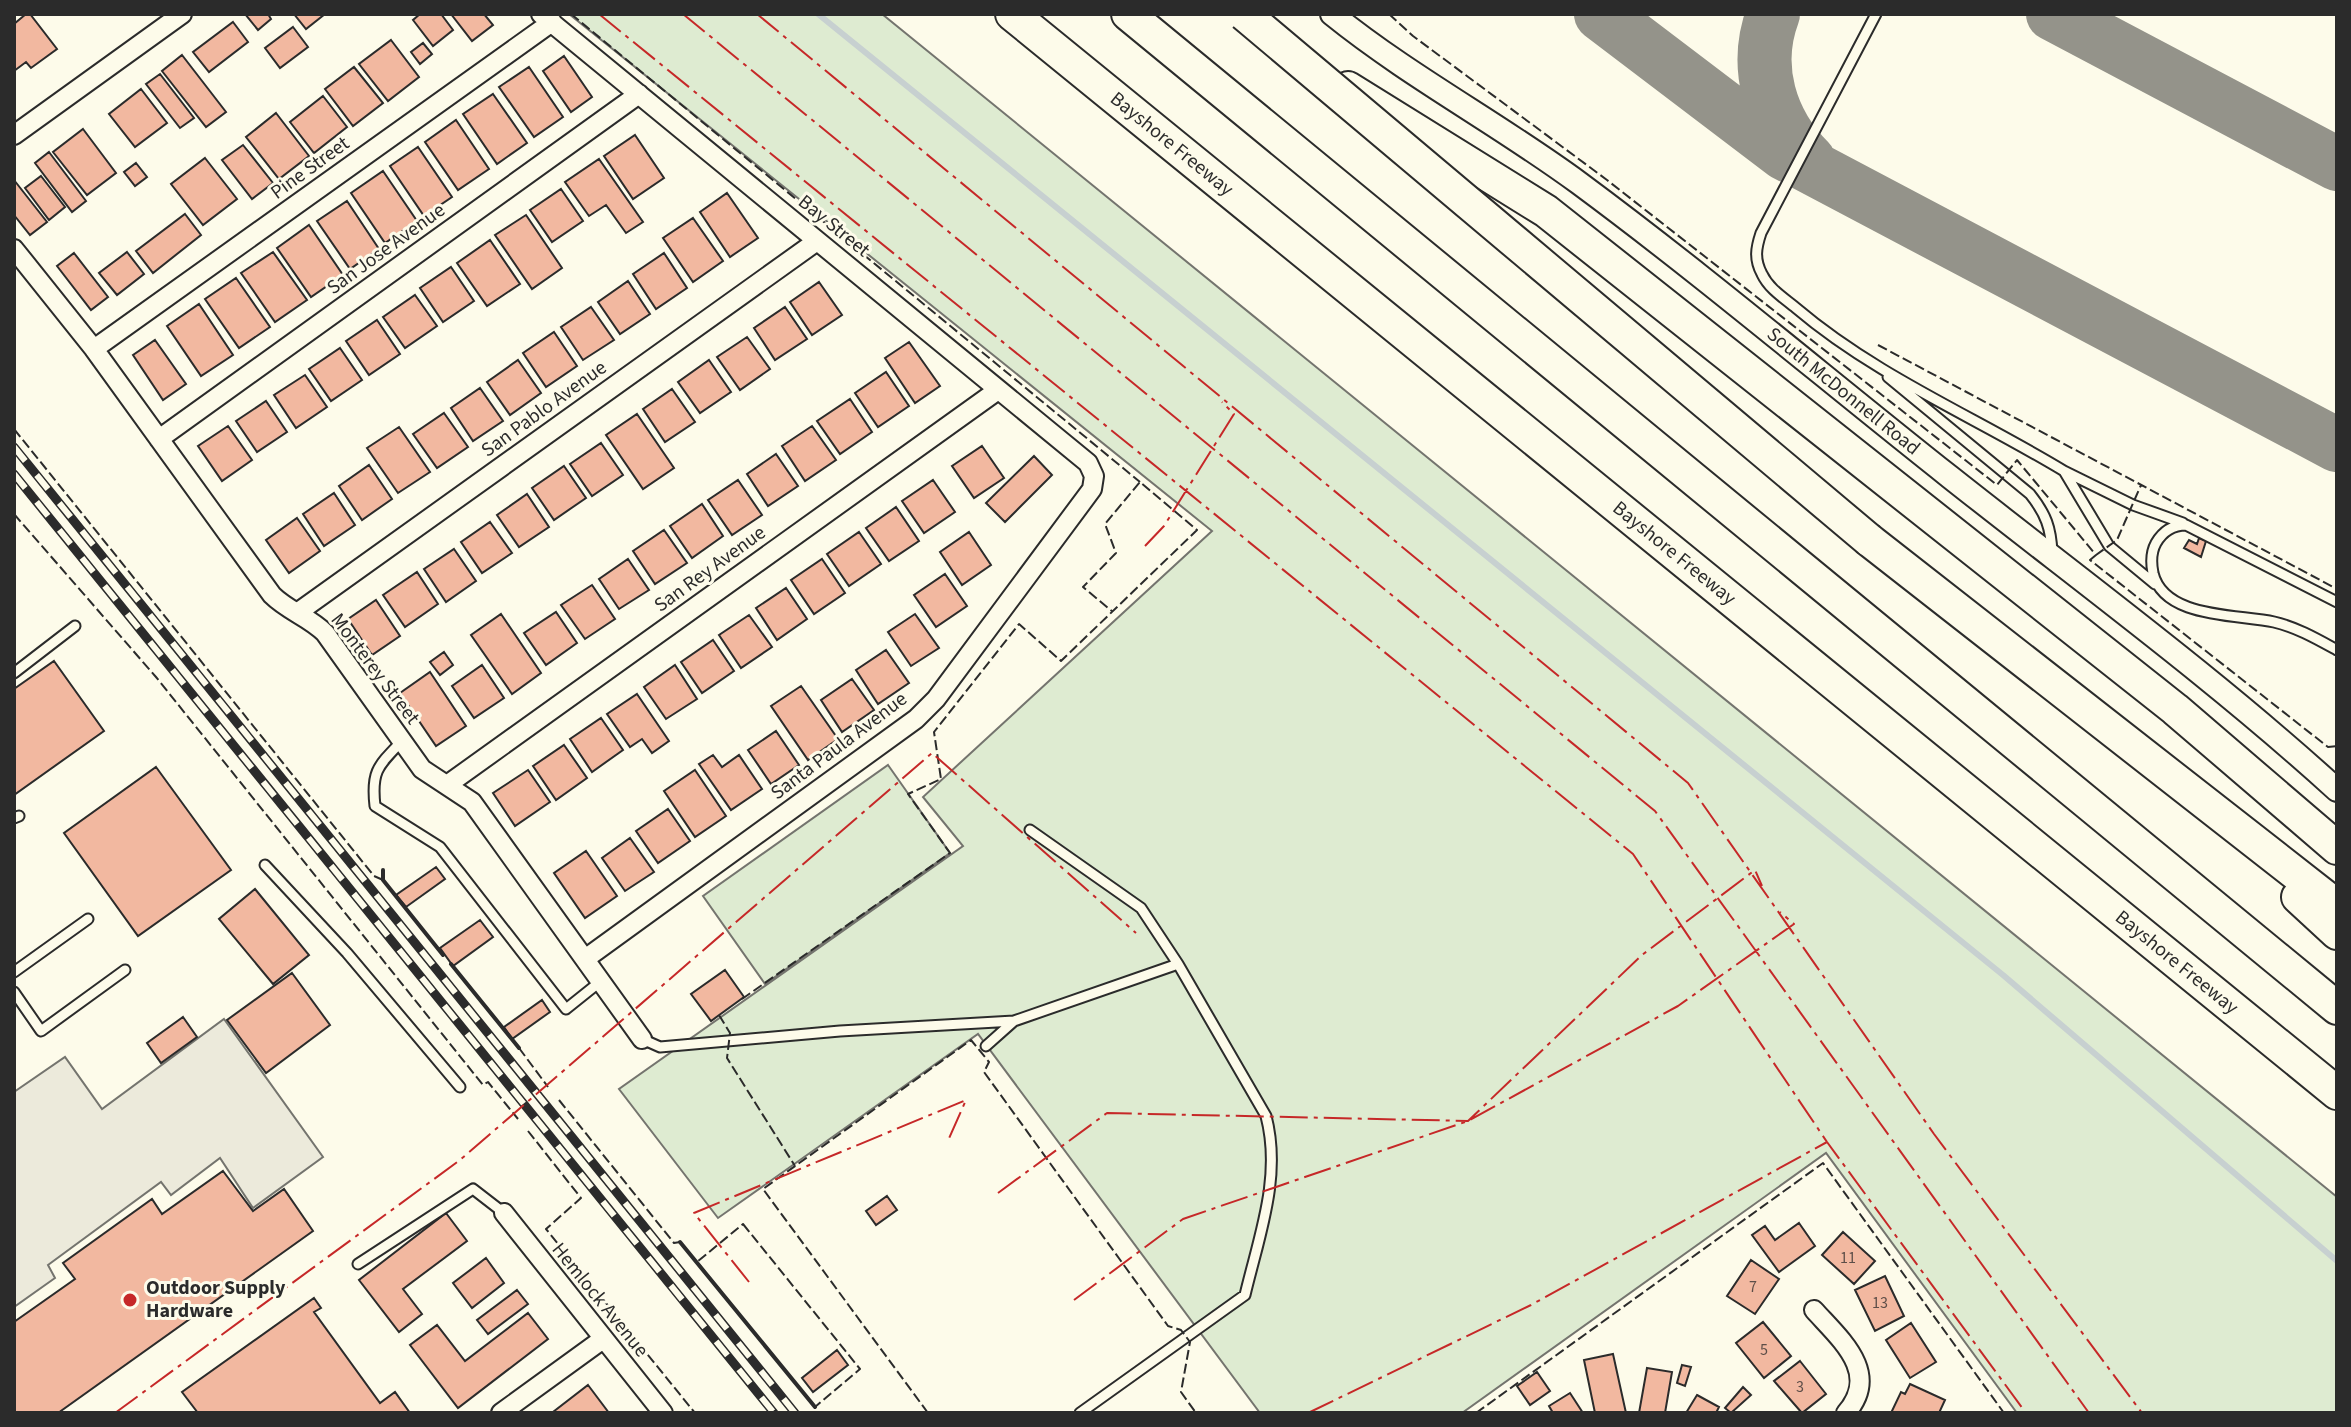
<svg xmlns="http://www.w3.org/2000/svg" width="2351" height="1427" font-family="'Source Sans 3',sans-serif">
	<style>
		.green { fill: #deebd1; stroke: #74746e; stroke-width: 2 }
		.parking { fill: #eceadb; stroke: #74746e; stroke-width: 2 }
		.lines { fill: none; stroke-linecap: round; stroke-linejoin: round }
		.stream { stroke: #c7d0d0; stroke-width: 6 }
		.taxiway { stroke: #94938a; stroke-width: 54 }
		.building { fill: #f2b8a0; stroke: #2b2b2b; stroke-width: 2 }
		.service-casing { stroke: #2b2b2b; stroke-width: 13 }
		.minor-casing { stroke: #2b2b2b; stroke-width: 22 }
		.tertiary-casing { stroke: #2b2b2b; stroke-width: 26 }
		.motorway-casing { stroke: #2b2b2b; stroke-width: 36 }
		.service { stroke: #fdfbea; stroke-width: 9 }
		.minor { stroke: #fdfbea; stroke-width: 18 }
		.tertiary { stroke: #fdfbea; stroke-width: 22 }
		.motorway { stroke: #fdfbea; stroke-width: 32 }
		.rail-casing { stroke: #2b2b2b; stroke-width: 9 }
		.rail { stroke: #fdfbea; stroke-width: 6; stroke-dasharray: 18; stroke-linecap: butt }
		.motorway-bridge-casing { stroke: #2b2b2b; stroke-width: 36; stroke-linecap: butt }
		.motorway-bridge { stroke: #fdfbea; stroke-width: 32 }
		.fence { stroke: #2b2b2b; stroke-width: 2; stroke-dasharray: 10 4; stroke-linecap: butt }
		.wall { stroke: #2b2b2b; stroke-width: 4 }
		.power { stroke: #c62828; stroke-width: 2; stroke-dasharray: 28 6 4 6; stroke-linecap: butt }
		.poi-dot { fill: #c62828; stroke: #fdfbea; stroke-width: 3 }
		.labels { text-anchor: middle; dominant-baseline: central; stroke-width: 6; stroke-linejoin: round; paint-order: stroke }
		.number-label { font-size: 16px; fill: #5d4e48 }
		.street-label { font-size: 20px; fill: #2b2b2b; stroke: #fdfbea }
		.poi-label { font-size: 20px; font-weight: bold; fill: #2b2b2b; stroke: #fdfbea; text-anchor: start }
	</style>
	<rect width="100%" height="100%" fill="#fdfbea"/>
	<!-- green -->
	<path class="green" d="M569,14H882L2337,1197V1413H2017L1826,1153L1462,1413H1260L978,1034L718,1218L619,1089L963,846L923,797L1212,531Z
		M888,765L950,853L765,984L703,896Z"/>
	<!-- parking -->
	<path class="parking" d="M224,1019L323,1157L253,1208L220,1158L171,1195L161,1182L48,1265L55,1278L14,1307V1092L65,1057L102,1109Z"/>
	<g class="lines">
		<!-- stream -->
		<path class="stream" d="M818,14L2003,975L2337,1261"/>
		<!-- taxiway -->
		<path class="taxiway" d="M1601,14L1784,153L2337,445
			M1773,14C1753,67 1770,122 1809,161
			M2053,14L2337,164"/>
	</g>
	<!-- building -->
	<path class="building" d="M26,14H30L57,49L31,68L26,62L14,71V24Z
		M245,14H268L271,19L258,30Z
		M294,14H325L306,29Z
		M420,14H441L453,30L433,46L413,20Z
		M451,14H484L493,25L472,41Z
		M233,22L248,42L209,72L193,52Z
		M293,27L308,47L280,68L265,48Z
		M391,40L419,77L388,101L359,64Z
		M423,43L432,54L420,64L411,52Z
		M182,55L226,112L206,127L162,71Z
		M564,56L592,97L571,112L543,71Z
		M354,67L383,103L353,126L325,89Z
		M529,67L563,117L534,137L499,87Z
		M160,74L194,118L180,128L146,84Z
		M141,89L167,123L135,147L109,114Z
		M493,94L527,143L497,164L463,114Z
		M323,96L347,127L314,153L290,122Z
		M276,113L309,156L279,179L246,137Z
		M456,120L489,169L458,190L425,142Z
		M83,129L116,173L87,195L53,152Z
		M635,135L664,178L633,199L604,156Z
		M243,145L273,183L252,199L222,160Z
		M418,147L452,197L424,216L390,166Z
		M49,152L86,201L72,212L35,163Z
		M205,158L237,199L203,225L171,184Z
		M599,159L643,222L626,233L606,205L589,216L565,182Z
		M136,163L147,177L135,186L124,172Z
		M383,171L417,221L385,243L351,193Z
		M41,176L65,207L49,220L25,188Z
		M14,180L47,222L30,235L14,215Z
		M561,189L583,221L552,242L530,210Z
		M727,193L758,238L730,257L700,212Z
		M347,201L379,249L350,269L317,221Z
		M185,214L201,235L153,273L136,251Z
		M526,215L562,268L532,289L495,235Z
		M693,218L723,261L693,282L663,238Z
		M309,225L343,275L311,297L277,248Z
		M490,240L520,284L487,306L457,263Z
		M127,252L144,274L117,295L99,273Z
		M273,252L307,300L275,322L241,273Z
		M74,253L108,297L91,310L57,266Z
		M664,253L687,288L656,309L633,274Z
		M451,267L474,301L443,322L420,288Z
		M236,278L270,327L239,348L205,299Z
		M628,281L650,314L620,334L598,302Z
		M819,282L842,315L812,335L790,302Z
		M415,295L437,326L405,348L383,317Z
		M199,304L233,355L201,376L167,326Z
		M591,307L614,340L583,360L561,327Z
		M785,307L807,339L775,360L754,328Z
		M377,320L400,354L369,375L346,341Z
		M554,332L577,366L546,387L523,353Z
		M747,337L770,369L740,390L717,357Z
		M155,340L186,384L163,400L133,355Z
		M909,342L940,386L915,403L885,358Z
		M340,348L362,380L331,401L309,369Z
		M518,360L541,393L510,415L487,382Z
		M709,360L731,392L700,413L678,382Z
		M886,372L909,406L878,427L855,393Z
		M305,375L327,407L296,428L274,395Z
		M480,388L503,421L473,441L451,408Z
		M672,389L695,422L665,442L643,409Z
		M850,399L872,432L840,454L817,421Z
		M266,401L287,432L257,452L236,421Z
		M444,413L468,447L437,468L413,434Z
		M637,414L674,468L643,489L606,435Z
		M228,426L252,460L222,481L198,446Z
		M812,426L836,460L805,481L782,446Z
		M399,427L430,472L398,493L367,448Z
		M601,443L623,475L592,496L570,464Z
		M982,446L1004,478L974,498L952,466Z
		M776,454L798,486L768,506L747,474Z
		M1034,456L1052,475L1005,522L986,503Z
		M369,465L392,499L362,520L339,486Z
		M564,466L586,498L554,520L532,488Z
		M738,480L762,515L732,535L708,500Z
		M933,480L955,512L924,533L902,501Z
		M334,493L355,525L324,546L303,514Z
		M527,494L549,527L519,547L497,515Z
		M702,504L723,536L692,558L670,526Z
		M896,507L919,541L889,561L866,528Z
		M297,518L320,551L289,573L266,540Z
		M490,522L512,553L482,573L461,542Z
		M664,530L687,563L655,584L633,551Z
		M859,532L881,564L849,586L827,554Z
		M969,532L991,565L962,585L940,552Z
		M2199,538L2206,541L2201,557L2184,548L2189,540L2197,544Z
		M454,549L476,581L446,602L424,569Z
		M628,559L649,590L619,609L599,579Z
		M822,559L845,593L814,614L791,580Z
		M417,572L438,604L405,627L383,595Z
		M945,574L967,606L936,627L914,595Z
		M592,585L615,619L585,639L561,605Z
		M786,588L807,619L777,640L756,608Z
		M376,600L400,636L372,655L348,619Z
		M556,612L577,643L546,665L524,633Z
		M501,614L541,673L512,694L471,635Z
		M915,614L939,648L911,666L888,632Z
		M749,615L772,647L741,668L719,635Z
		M713,640L734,671L702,693L681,662Z
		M886,650L909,683L878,704L856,670Z
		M444,652L453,665L440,675L430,662Z
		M54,661L104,731L14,795V689Z
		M482,665L504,698L474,718L452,686Z
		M675,665L697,699L666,719L644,687Z
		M430,672L466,726L436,746L400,693Z
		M852,679L874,710L842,732L821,700Z
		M801,686L838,739L808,760L771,706Z
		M637,694L669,741L652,753L642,739L630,747L607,714Z
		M601,718L623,750L592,772L570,739Z
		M776,731L799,765L771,784L748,750Z
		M564,745L587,778L556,800L533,766Z
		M713,755L722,767L739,755L762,789L731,810L699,764Z
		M156,767L231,870L138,936L64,833Z
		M528,770L550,802L515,826L493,793Z
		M695,770L726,816L695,837L664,791Z
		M668,809L690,841L658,863L636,831Z
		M630,838L654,872L625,891L602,858Z
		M586,851L617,896L585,918L554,873Z
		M436,867L445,879L406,907L396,895Z
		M255,889L309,955L273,984L219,919Z
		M480,920L493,937L453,966L440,948Z
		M725,970L744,997L711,1021L691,994Z
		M292,973L330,1025L266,1073L227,1020Z
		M542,1000L550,1012L512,1039L504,1027Z
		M183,1017L197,1037L161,1063L147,1043Z
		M223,1171L253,1211L284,1189L313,1231L58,1413H14V1322L75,1279L63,1263L152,1199L162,1214Z
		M887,1196L897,1210L876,1225L866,1211Z
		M446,1213L467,1241L403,1289L422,1314L399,1332L359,1280Z
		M1799,1223L1815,1246L1779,1272L1752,1235L1765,1226L1775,1240Z
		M1843,1232L1875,1261L1854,1284L1822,1255Z
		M486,1258L504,1283L472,1308L453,1283Z
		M1751,1260L1779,1279L1755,1314L1727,1296Z
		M1885,1276L1904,1316L1875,1331L1855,1290Z
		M517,1290L528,1304L488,1334L477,1320Z
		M314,1298L321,1308L314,1312L380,1403L395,1392L410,1413H198L182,1392Z
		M528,1313L548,1339L458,1408L410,1345L437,1325L465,1361Z
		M1763,1322L1791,1356L1764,1378L1736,1343Z
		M1911,1323L1936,1362L1910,1378L1886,1340Z
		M837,1350L848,1365L813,1392L802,1378Z
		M1613,1354L1626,1413H1595L1584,1360Z
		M1800,1361L1826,1394L1802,1413L1774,1381Z
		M1682,1365L1691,1367L1685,1386L1677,1383Z
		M1647,1368L1672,1372L1665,1413H1639Z
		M1537,1372L1550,1391L1530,1405L1517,1386Z
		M1910,1384L1945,1400L1939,1413H1891L1901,1392L1905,1394Z
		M588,1385L609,1413H553V1412Z
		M1743,1387L1751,1395L1731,1413L1725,1408Z
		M1570,1393L1583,1413H1553L1549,1406Z
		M1697,1395L1719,1407L1716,1413H1686Z"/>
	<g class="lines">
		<defs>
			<path id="service" d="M1876,14L1761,233C1756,248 1754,259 1762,274C1769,289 1784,298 1796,308C1876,376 1975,417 2064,471
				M1888,377L2030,494C2046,514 2051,528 2052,553
				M2155,584L2109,546L2064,471L2133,505L2183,523
				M2337,602L2186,525C2173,525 2163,531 2156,543C2151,552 2151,563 2153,573C2164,619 2238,614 2274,622C2296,627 2317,639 2337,650
				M14,673L75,626
				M402,741C378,766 371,771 375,806L440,847L566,1009L601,981
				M14,818L19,816
				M1030,830L1141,908L1178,964
				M265,865L347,953L460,1087
				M14,972L88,919
				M14,992L41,1031L125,970
				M1014,1021L1178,964L1266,1116C1282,1177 1259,1236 1245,1295L1080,1413
				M642,1039L660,1047L840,1031L1014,1021L986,1046
				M358,1264L473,1189L504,1213"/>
			<path id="minor" d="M541,14L1088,463L1094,476L1092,489L936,699L916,719L585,959
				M14,135L182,14
				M14,249L94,349L272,595C288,611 309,617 325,633L422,769L472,802L642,1039
				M94,349L552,22
				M159,439L639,94
				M297,613L817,241
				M447,785L998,390
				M504,1213L663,1413
				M1814,1310C1841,1340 1881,1373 1846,1413
				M501,1413L603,1339"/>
			<g id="tertiary">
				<path id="s1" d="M1332,14C1410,77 1499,124 1579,183C1706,277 1826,379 1950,477C2080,580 2214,678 2337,790"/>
			</g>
			<g id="motorway">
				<path id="s2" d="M1012,14L2337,1093"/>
				<path d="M1128,14L2337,1008"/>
				<path d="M1348,88L1546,211L2175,709L2337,848"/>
				<path d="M1869,540L2337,906"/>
				<path d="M2298,897L2337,933"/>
			</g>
		</defs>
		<!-- service casing -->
		<use href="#service" class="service-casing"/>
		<!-- minor casing -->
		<use href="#minor" class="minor-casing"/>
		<!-- tertiary casing -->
		<use href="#tertiary" class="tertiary-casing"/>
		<!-- motorway casing -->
		<use href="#motorway" class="motorway-casing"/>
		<!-- service -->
		<use href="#service" class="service"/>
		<!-- minor -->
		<use href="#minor" class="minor"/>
		<!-- tertiary -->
		<use href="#tertiary" class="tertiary"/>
		<!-- motorway -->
		<use href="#motorway" class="motorway"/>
		<defs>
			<path id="rail" d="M14,447L795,1413
				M14,474L774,1413"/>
		</defs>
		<!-- rail casing -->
		<use href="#rail" class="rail-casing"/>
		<!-- rail -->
		<use href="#rail" class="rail"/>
		<defs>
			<path id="motorway-bridge" d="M1244,14L1869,540"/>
		</defs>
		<!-- motorway-bridge casing -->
		<use href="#motorway-bridge" class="motorway-bridge-casing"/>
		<!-- motorway-bridge -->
		<use href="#motorway-bridge" class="motorway-bridge"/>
		<!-- fence -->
		<path class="fence" d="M571,14L1140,482
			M1389,14L1413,36L1607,180L1997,485L2017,460L2096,555L2117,540L2141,485
			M1878,345L2337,589
			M14,429L374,876L383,880
			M14,514L156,677L483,1085L488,1082L518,1119
			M2096,555L2090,560L2328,747L2337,746
			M742,999L950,853L908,794L941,779L934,732L1019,624L1061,661L1197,530L1140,482L1105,524L1116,553L1083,587L1113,612
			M719,1015L730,1033L727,1058L795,1166
			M519,1048L548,1087
			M559,1100L674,1243L680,1242
			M528,1131L581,1198L546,1229L695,1413
			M743,1224L860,1369L815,1407L697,1262Z
			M928,1413L763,1189L971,1040L989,1062L984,1072L1168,1326L1181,1330L1190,1342L1181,1392L1196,1413
			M1476,1413L1823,1163L2004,1413"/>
		<!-- wall -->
		<path class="wall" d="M383,870V880L443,955
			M451,964L519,1048
			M680,1242L815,1407"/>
		<!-- power -->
		<path class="power" d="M599,14L1633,854L1827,1142L2026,1413
			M683,14L1655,811L2089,1413
			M757,14L1688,783L1934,1134L2142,1413
			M1145,546L1164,526L1234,414L1222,402
			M998,1193L1107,1113L1468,1121L1642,955L1755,870L1762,886
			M749,1282L694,1213L966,1100L947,1143
			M1074,1300L1183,1219L1468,1121L1678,1006L1794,924L1780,912
			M115,1413L460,1160L932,753L1136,933
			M1308,1413L1531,1305L1827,1142"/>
	</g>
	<!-- markers -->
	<circle class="poi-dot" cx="130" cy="1300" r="8"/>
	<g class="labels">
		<!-- number labels -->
		<g class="number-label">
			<text x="1848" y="1258">11</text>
			<text x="1753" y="1287">7</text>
			<text x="1880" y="1303">13</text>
			<text x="1764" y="1350">5</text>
			<text x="1800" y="1387">3</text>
		</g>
		<!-- street labels -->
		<g class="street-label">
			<text stroke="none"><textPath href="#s2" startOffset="206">Bayshore Freeway</textPath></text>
			<text transform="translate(310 168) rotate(-36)">Pine Street</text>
			<text transform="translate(834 226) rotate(39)">Bay Street</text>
			<text transform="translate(386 249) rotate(-36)">San Jose Avenue</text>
			<text stroke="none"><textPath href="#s1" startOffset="636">South McDonnell Road</textPath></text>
			<text transform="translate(544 409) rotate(-36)">San Pablo Avenue</text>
			<text stroke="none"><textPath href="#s2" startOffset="854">Bayshore Freeway</textPath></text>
			<text transform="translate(710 569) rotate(-36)">San Rey Avenue</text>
			<text transform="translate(375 669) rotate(53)">Monterey Street</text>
			<text transform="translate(839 746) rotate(-37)">Santa Paula Avenue</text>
			<text stroke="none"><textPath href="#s2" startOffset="1502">Bayshore Freeway</textPath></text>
			<text transform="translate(600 1300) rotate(51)">Hemlock Avenue</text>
		</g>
		<!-- poi labels -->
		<g class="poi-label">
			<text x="146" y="1288">Outdoor Supply<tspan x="146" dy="23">Hardware</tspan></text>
		</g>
	</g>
	<!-- border -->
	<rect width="2351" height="1427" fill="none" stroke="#2b2b2b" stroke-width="32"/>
</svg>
